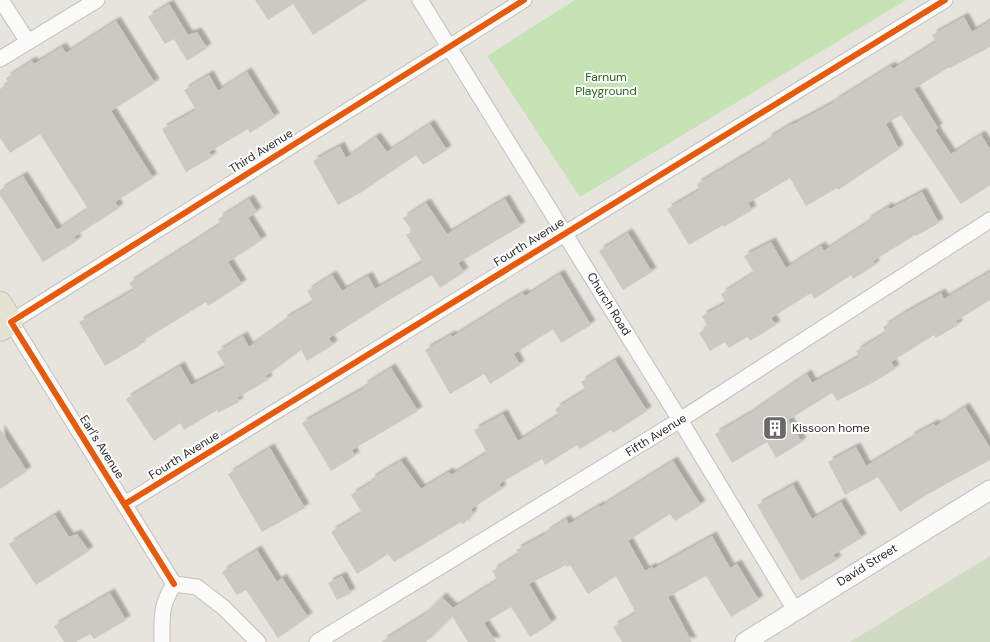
<svg xmlns="http://www.w3.org/2000/svg" width="990" height="642" font-family="'DM Sans',sans-serif">
	<style>
		.green { fill: #c5e3b4 }
		.cemetery { fill: #d1dbc4 }
		.building { fill: #ccc9c4; filter: url(#shadow) }
		.lines { fill: none; stroke-linecap: round; stroke-linejoin: round }
		.minor-casing { stroke: #c0bfbf; stroke-width: 17 }
		.tertiary-casing { stroke: #c0bfbf; stroke-width: 21 }
		.primary-casing { stroke: #c3c2c0; stroke-width: 26 }
		.minor { stroke: #fbfbfa; stroke-width: 15 }
		.tertiary { stroke: #fbfbfa; stroke-width: 19 }
		.primary { stroke: #e6e2d1; stroke-width: 24 }
		.cycleway-casing { stroke: #fff; stroke-width: 9 }
		.cycleway { stroke: #e8590c; stroke-width: 6 }
		.labels { text-anchor: middle; dominant-baseline: central; stroke-width: 4; stroke-linejoin: round; paint-order: stroke }
		.park-label { font-size: 12px; fill: #236518; stroke: #fff }
		.street-label { font-size: 12px; fill: #282828; stroke: #fff }
		.poi-label { font-size: 12px; fill: #282828; stroke: #fff; text-anchor: start }
	</style>
	<defs>
		<filter id="shadow"><feDropShadow dx="4.5" dy="-4.5" stdDeviation="1" flood-color="#0004"/></filter>
	</defs>
	<rect width="100%" height="100%" fill="#e7e3dd"/>
	<!-- green -->
	<path class="green" d="M575,0H906L580,197L487,56Z"/>
	<!-- cemetery -->
	<path class="cemetery" d="M990,556V642H850Z"/>
	<!-- building -->
	<path class="building" d="M255,0H367L313,35L293,4L268,20Z
		M169,4L188,35L197,32L207,48L187,61L174,39L165,44L148,17Z
		M964,17L972,32L990,21V47L950,68L949,67L914,89L938,128L935,130L951,154L981,135L990,149V185L961,204L901,115L886,124L899,149L838,190L837,188L806,206L790,178L748,203L752,210L724,227L723,225L689,245L667,209L700,190L697,184L769,141L767,139L792,124V125L833,103V102L891,66L893,69L936,42L932,35Z
		M116,21L155,83L111,111L153,178L115,202L119,208L74,237L77,241L43,262L0,195V190L23,176L57,230L88,209L40,134L10,153L0,138V89L9,83L6,78L32,61L34,64L62,47L66,53Z
		M247,72L275,117L250,133L248,129L209,152L212,157L186,172L162,129L196,110L184,90L209,75L218,91Z
		M430,124L447,150L423,165L416,155L360,193L338,205L313,161L340,146L346,158L376,137L387,152Z
		M922,192L939,223L916,236L915,235L873,261L875,265L853,279L851,275L814,299L811,293L771,318L776,325L750,341L747,337L729,348L725,342L710,351L699,333L708,327L702,316L726,303L721,294L754,273L744,256L771,242L786,268L821,246L824,251L867,223L866,221L888,207L890,209Z
		M249,199L257,212L248,218L262,240L228,262L242,284L208,306L206,302L139,343L141,345L105,366L79,322L134,290L129,283L221,224L218,219Z
		M505,199L521,226L458,263L464,272L440,288L432,275L384,303L329,338L333,345L307,361L301,350L266,376L268,380L237,398L239,402L218,413L217,410L184,430L180,423L154,441L126,399L180,366L191,385L226,367L217,352L243,336L249,347L284,322L283,320L314,302L307,291L332,275L342,291L368,276L375,289L423,262L406,235L412,231L403,218L426,203L447,234Z
		M628,233L652,272L623,290L599,251Z
		M990,272V300L956,321L958,325L936,338L934,335L891,362L895,369L874,382L837,401L832,393L788,420L802,442L776,458L767,442L732,463L715,434L749,414L807,374L812,383L859,357L856,351L886,333L883,327L905,313L941,293L944,299Z
		M560,274L591,325L561,343L553,329L514,354L520,365L490,384L484,374L450,394L425,350L451,335L452,337L523,293L525,296Z
		M615,360L647,411L613,433L611,430L580,449L577,445L545,465L542,459L499,484L502,489L471,509L473,513L463,525L461,522L394,562L388,554L357,574L331,532L362,513L351,495L372,482L371,479L401,461L421,489L449,472L451,475L487,453L474,430L503,414L518,441L559,415L555,409L586,390L581,382Z
		M391,368L418,411L352,450L355,456L331,471L302,423L365,388L363,386Z
		M965,407L990,448V460L926,495L900,512L878,477L845,495L828,462L856,447L866,466L911,439L910,437L934,424L936,426Z
		M0,429L27,471L0,489Z
		M270,448L305,508L262,532L228,474Z
		M673,461L701,505L675,521L670,514L628,541L645,571L652,567L653,569L712,536L730,568L737,564L759,600L731,617L706,576L668,597L692,642H622L613,627L636,613L616,576L588,594L570,565L567,567L566,565L529,584L552,623L530,637L511,607L484,623L496,642H468L452,616L426,642H381L424,615L442,597L453,608L498,580L492,571L519,554L516,550L546,534L545,533L566,519L569,524L599,506L600,507Z
		M793,485L812,519L841,502L862,538L833,555L837,560L801,581L757,505Z
		M55,515L69,537L77,534L89,551L36,585L9,544Z
		M257,550L277,582L282,578L308,617L278,638L246,590L237,595L222,572Z
		M342,576L351,593L337,600L328,583Z
		M110,593L126,620L94,639L90,634L76,642H64L54,626Z"/>
	<g class="lines">
		<defs>
			<path id="minor" d="M1,0L28,42
				M420,0L680,420L795,610
				M0,59L97,0
				M125,504L945,0
				M174,584L11,322L524,0
				M174,584L197,587L224,608L258,642
				M162,642C162,616 160,607 174,584
				M317,642L680,420L990,220"/>
			<path id="tertiary" d="M745,642L990,490"/>
			<path id="primary" d="M0,304L11,322L0,329"/>
		</defs>
		<!-- minor casing -->
		<use href="#minor" class="minor-casing"/>
		<!-- tertiary casing -->
		<use href="#tertiary" class="tertiary-casing"/>
		<!-- primary casing -->
		<use href="#primary" class="primary-casing"/>
		<!-- minor -->
		<use href="#minor" class="minor"/>
		<!-- tertiary -->
		<use href="#tertiary" class="tertiary"/>
		<!-- primary -->
		<use href="#primary" class="primary"/>
		<defs>
			<path id="cycleway" d="M125,504L945,0
				M174,584L11,322L524,0"/>
		</defs>
		<!-- cycleway casing -->
		<use href="#cycleway" class="cycleway-casing"/>
		<!-- cycleway -->
		<use href="#cycleway" class="cycleway"/>
	</g>
	<!-- icons -->
	<defs>
		<symbol id="building-square" viewBox="-11 -11 22 22"><rect x="-9" y="-9" width="18" height="18" rx="4" fill="#6b6967" stroke="#fff"/><path d="M-4-6H4V6H1V3H-1V6H-4ZM-2.5-4.3h1.7v1.8h-1.7ZM.8-4.3h1.7v1.8H.8ZM-2.5-1h1.7V.8h-1.7ZM.8-1h1.7V.8H.8Z" fill="#fff"/></symbol>
	</defs>
	<g fill-rule="evenodd">
		<use href="#building-square" x="761" y="414" width="28" height="28"/>
	</g>
	<g class="labels">
		<!-- park labels -->
		<g class="park-label">
			<text x="606" y="77">Farnum<tspan x="606" dy="14">Playground</tspan></text>
		</g>
		<!-- street labels -->
		<g class="street-label">
			<text transform="translate(261 151) rotate(-32)">Third Avenue</text>
			<text transform="translate(529 242) rotate(-32)">Fourth Avenue</text>
			<text transform="translate(609 304) rotate(58)">Church Road</text>
			<text transform="translate(656 435) rotate(-32)">Fifth Avenue</text>
			<text transform="translate(102 447) rotate(58)">Earl's Avenue</text>
			<text transform="translate(184 455) rotate(-32)">Fourth Avenue</text>
			<text transform="translate(867 565) rotate(-32)">David Street</text>
		</g>
		<!-- poi labels -->
		<g class="poi-label">
			<text x="792" y="428">Kissoon home</text>
		</g>
	</g>
</svg>
